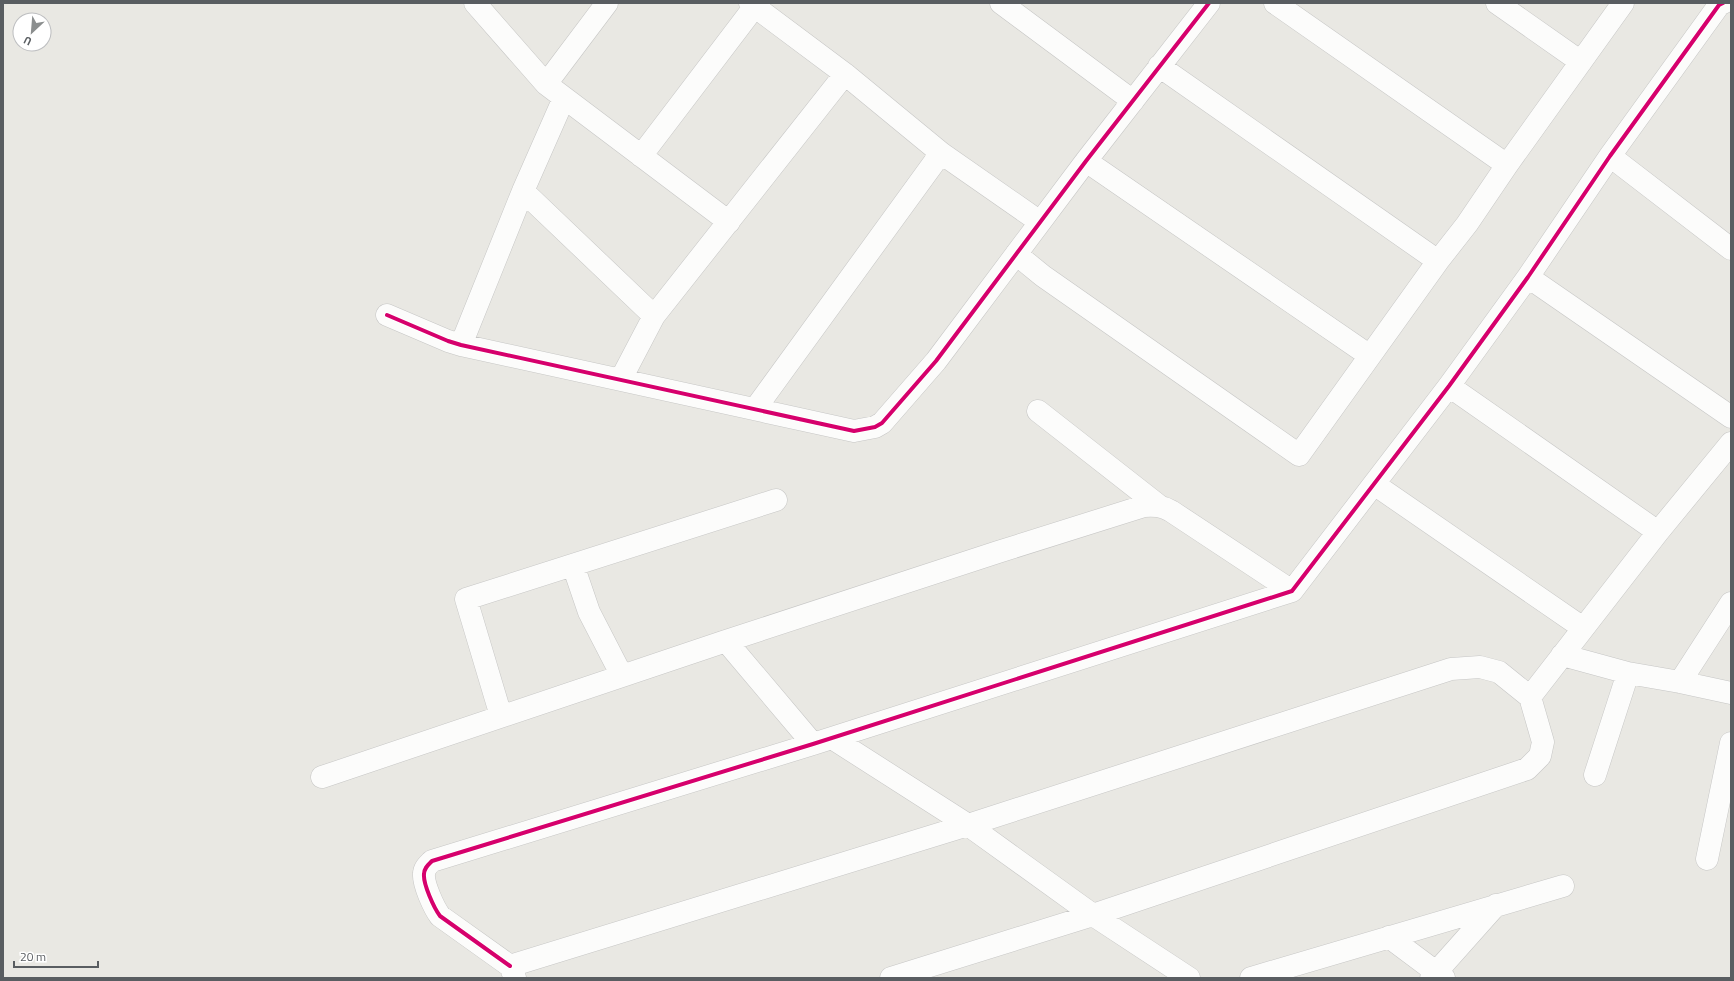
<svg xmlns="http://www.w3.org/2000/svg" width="1734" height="981" font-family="'Titillium Web',sans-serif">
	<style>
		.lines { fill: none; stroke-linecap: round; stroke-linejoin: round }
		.minor-casing { stroke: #c6c6c5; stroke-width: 23 }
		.minor { stroke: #fcfcfb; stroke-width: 22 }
		.cycleway-casing { stroke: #fff; stroke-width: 6 }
		.cycleway { stroke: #d6006c; stroke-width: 4 }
	</style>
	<rect width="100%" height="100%" fill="#e9e8e3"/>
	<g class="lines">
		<defs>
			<path id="minor" d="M475,3L546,84
				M607,3L546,84L729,222
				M750,3L845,74L941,153L1040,222
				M1001,3L1133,101
				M1275,3L1507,165
				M1497,3L1581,62
				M1159,66L1438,261
				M641,156L755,6
				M1610,156L1731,249
				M1086,161L1370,356
				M523,191L564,98
				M1016,254L1043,276L1299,455L1438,261L1467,224L1507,165L1623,3
				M1528,277L1731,417
				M387,315L448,341L461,345L854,431L875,427L882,423L936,361L1086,161L1209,3
				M461,345L523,191L654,316
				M621,379L654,316L845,74
				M1449,386L1658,532
				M755,409L941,153
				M1038,411L1158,505
				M1374,484L1583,628
				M573,565L589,612L622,676
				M1562,655L1628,673L1680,682L1731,693
				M1680,682L1731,603
				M501,716L466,599L776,500
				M832,738L968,825L1093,915L1189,978
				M813,744L726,641L998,552L1144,506C1155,505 1162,506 1171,511L1292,591
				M1595,775L1628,673
				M322,777L726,641
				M1707,859L1731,743
				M1389,937L1444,978
				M510,966L440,916C434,908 423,884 424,874C424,868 428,865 432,861L813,744L1292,591L1449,386L1528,277L1610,156L1719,5L1723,3
				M515,978L510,966L968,825L1451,669L1480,667L1499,672L1530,697L1658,532L1731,443
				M891,978L1093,915L1527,769L1540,756L1543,742L1530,697
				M1251,978L1563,886
				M1431,978L1496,905"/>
		</defs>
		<!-- minor casing -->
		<use href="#minor" class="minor-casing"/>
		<!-- minor -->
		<use href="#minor" class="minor"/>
		<defs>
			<path id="cycleway" d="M387,315L448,341L461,345L854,431L875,427L882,423L936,361L1086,161L1209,3
				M510,966L440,916C434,908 423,884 424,874C424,868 428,865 432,861L813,744L1292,591L1449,386L1528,277L1610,156L1719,5L1723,3"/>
		</defs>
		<!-- cycleway casing -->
		<use href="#cycleway" class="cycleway-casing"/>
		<!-- cycleway -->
		<use href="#cycleway" class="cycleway"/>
	</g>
	<!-- border -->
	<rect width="1734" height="981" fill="none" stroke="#595d61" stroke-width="8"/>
	<!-- north arrow -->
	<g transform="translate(32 32) rotate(206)"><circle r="19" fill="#ffffff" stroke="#bdbec0"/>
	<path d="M0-3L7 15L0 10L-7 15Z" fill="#8b8e8e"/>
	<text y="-6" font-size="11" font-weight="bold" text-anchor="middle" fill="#595d61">U</text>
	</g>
	<!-- scale -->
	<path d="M14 961v6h84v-6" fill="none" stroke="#595d61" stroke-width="2"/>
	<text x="20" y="961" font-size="12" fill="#595d61" stroke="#ffffff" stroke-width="3" paint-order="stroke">20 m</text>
</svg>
